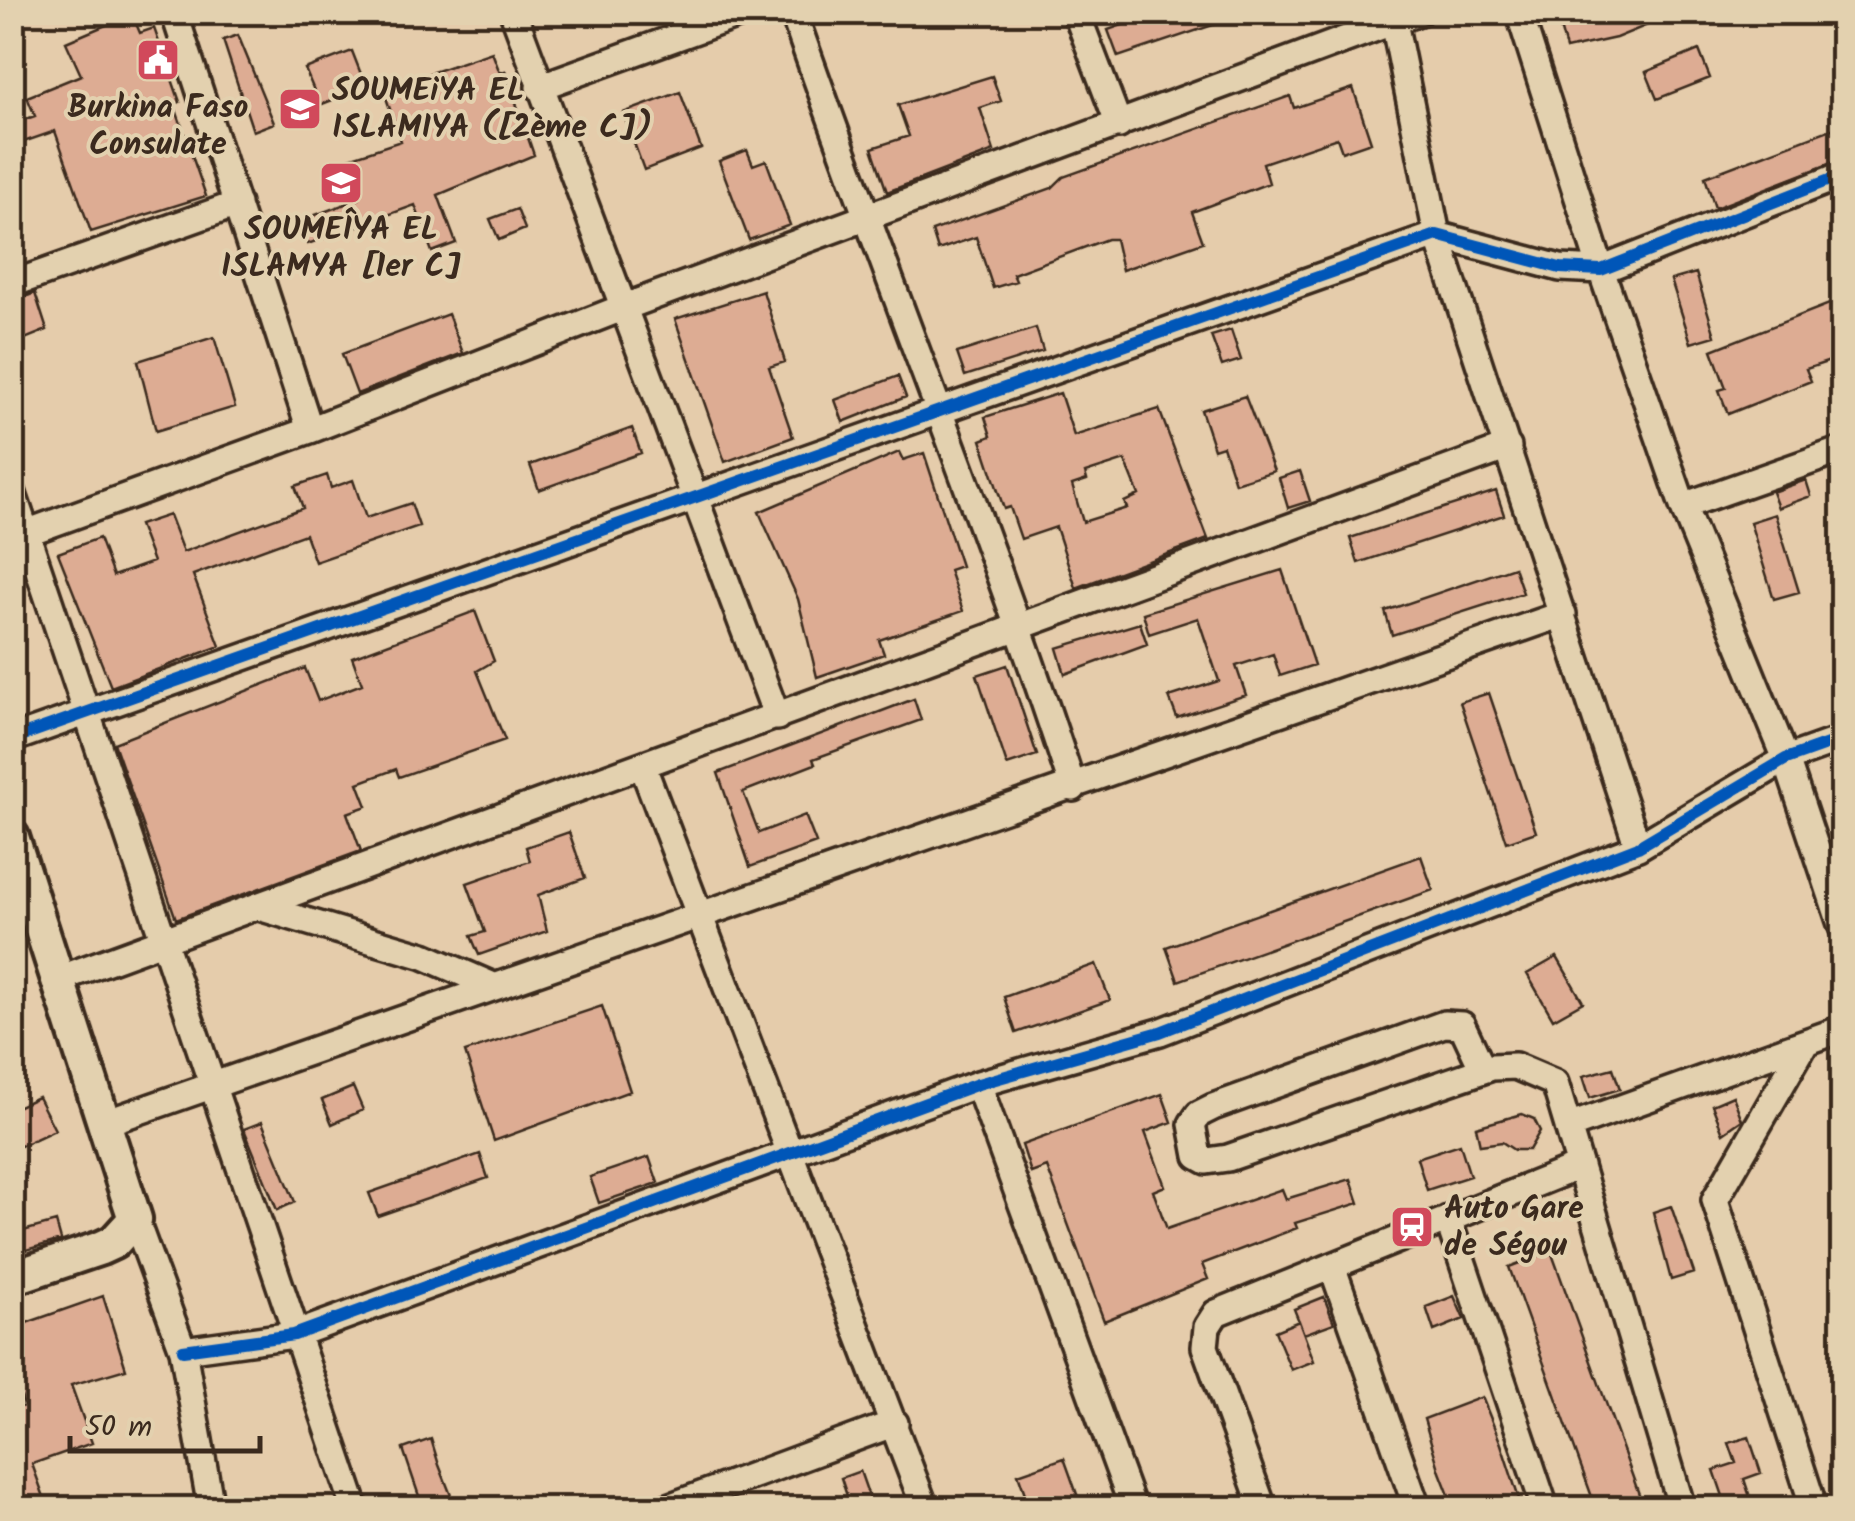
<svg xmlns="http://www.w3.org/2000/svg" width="1855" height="1521" font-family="Kalam,sans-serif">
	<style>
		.building { fill: #ddac93; stroke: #3b2a1e; stroke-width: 2.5; fill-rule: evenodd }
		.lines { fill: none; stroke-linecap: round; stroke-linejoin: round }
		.minor-casing { stroke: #3b2a1e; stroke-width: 32 }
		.major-casing { stroke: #3b2a1e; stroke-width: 40 }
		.minor { stroke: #e3d1af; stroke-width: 25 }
		.major { stroke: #e3d1af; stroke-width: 32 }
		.cycleway-casing { stroke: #e3d1af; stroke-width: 19 }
		.cycleway { stroke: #0057b8; stroke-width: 12 }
		.labels { text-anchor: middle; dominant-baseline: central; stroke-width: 8; stroke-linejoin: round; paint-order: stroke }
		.poi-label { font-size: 32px; font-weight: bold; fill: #3b2a1e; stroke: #e3d1af; text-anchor: start }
	</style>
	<rect width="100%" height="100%" fill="#e5ccab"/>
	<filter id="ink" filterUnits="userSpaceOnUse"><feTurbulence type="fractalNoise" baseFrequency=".01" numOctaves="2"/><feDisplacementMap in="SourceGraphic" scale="20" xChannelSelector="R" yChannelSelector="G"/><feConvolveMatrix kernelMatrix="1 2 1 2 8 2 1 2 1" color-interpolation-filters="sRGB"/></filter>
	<g filter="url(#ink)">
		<!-- building -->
		<path class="building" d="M1159,12H1239L1240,16L1118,57L1108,30Z
			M1611,12H1677V13L1616,38L1566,49L1560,27Z
			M132,14L140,33L154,28L180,102L174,104L206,196L91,232L55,131L12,146V124L35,116L27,97L81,75L66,42Z
			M238,35L274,123L253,131L223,40Z
			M1699,50L1710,78L1657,99L1646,72Z
			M352,51L366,87L320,105L305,69Z
			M492,52L500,73L505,71L534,155L438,195L456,243L432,252L415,205L308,244L299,221L359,199L346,159L401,141L383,89Z
			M992,76L1001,101L980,108L994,151L887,192L872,148L909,136L898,105Z
			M1353,88L1371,142L1342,152L1337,138L1263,163L1269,183L1192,212L1203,242L1122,270L1115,239H1107L1013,274L1016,281L993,288L976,237L938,250L932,231L1052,188L1063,177L1290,96L1294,108Z
			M680,92L701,148L644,170L623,113Z
			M1842,125V159L1715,208L1705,177Z
			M747,150L753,165L766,160L790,225L749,240L719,161Z
			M517,209L525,229L499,240L490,219Z
			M1696,273L1715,336L1691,343L1671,280Z
			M763,291L785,362L769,367L793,437L725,462L675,319Z
			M35,293L47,330L20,341L12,322V302Z
			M1842,299V357L1806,369L1811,381L1728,414L1719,390L1726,388L1712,350Z
			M448,314L463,353L357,394L342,354Z
			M1036,328L1043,351L965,376L957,353Z
			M1231,330L1241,360L1222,366L1211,336Z
			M214,337L235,407L156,431L138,361Z
			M898,376L906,397L843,422L835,400Z
			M1060,393L1074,436L1159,409L1208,539L1076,588L1056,527L1021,539L1010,507L1004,509L981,440L991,436L985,417ZM1125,460L1139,495L1124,502L1127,508L1083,522L1072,485L1087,480L1085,473Z
			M1245,396L1274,471L1235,483L1223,446L1214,449L1201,410Z
			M632,428L641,453L539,490L530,465Z
			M899,452L903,460L924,453L961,566L949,570L963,611L879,640L884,654L817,677L798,599L759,512Z
			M1300,471L1310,501L1288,508L1279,478Z
			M327,475L331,488L353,480L366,518L411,503L419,526L315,562L305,534L193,575L220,646L111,687L58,553L99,538L113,576L153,562L139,525L169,515L183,552L303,508L295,486Z
			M1806,480L1811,496L1778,508L1772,492Z
			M1496,491L1504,515L1358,563L1350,538Z
			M1775,514L1799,592L1774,599L1750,522Z
			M1514,567L1523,593L1392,635L1385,611Z
			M1282,570L1314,665L1280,676L1273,654L1236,666L1246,695L1177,718L1169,697L1219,681L1198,618L1149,634L1143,613Z
			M475,611L494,661L477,671L505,740L399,777L396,769L358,783L367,806L347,813L361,851L176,919L114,743L305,668L318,701L362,684L352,657Z
			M1140,623L1147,644L1065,674L1057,648Z
			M1007,665L1037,755L1007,765L977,675Z
			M1489,693L1536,832L1507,842L1460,702Z
			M914,699L921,720L813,759L815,764L743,792L759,833L805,815L816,843L750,867L718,773Z
			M569,832L585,878L538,895L547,931L479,955L471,936L485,932L467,883L530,861L526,847Z
			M1421,856L1433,890L1178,981L1166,947Z
			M1557,957L1583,1002L1553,1019L1527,974Z
			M1096,964L1110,1000L1016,1033L1004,997Z
			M602,1006L630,1091L494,1141L465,1052Z
			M1613,1068L1620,1089L1590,1098L1583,1076Z
			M353,1087L363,1110L332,1124L322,1100Z
			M1162,1094L1172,1122L1145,1132L1165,1186L1153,1191L1167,1229L1282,1189L1286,1199L1351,1179L1359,1203L1295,1223L1297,1228L1202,1264L1208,1279L1104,1321L1047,1167L1031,1173L1022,1145Z
			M1733,1096L1742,1120L1723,1133L1712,1105Z
			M38,1097L55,1130L12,1150V1109Z
			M1522,1114L1534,1119L1540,1131L1529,1150H1514L1502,1142L1480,1145L1476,1127Z
			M262,1122L295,1202L277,1210L244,1129Z
			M1460,1144L1470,1176L1427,1190L1417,1158Z
			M480,1154L488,1178L378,1216L369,1193Z
			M649,1157L658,1183L599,1203L590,1177Z
			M1671,1206L1694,1273L1671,1280L1653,1212Z
			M56,1222L61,1240L12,1254V1234Z
			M1551,1251L1644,1508H1596L1509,1267Z
			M103,1296L126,1369L71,1385L92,1443L32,1464L48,1508H12V1410L24,1406L12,1368V1328Z
			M1454,1296L1464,1319L1434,1331L1426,1307Z
			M1324,1297L1334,1323L1304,1334L1294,1309Z
			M1299,1321L1314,1361L1291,1370L1275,1331Z
			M1482,1397L1501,1444L1522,1508H1454L1440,1472L1424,1419Z
			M1749,1437L1761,1473L1744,1479L1751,1500L1727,1508L1714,1470L1736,1463L1729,1443Z
			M431,1439L439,1465L456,1508H423L403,1449Z
			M1064,1458L1078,1497L1048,1508H1030L1018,1474Z
			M860,1471L873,1508H851L841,1478Z"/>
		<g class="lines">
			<defs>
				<path id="minor" d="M174,12L310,430
					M513,12L777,717
					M793,12C883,272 988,527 1073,788
					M1076,12L1119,125
					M1392,12L1437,235L1638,847
					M1519,12L1601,270L1683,506L1786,759L1842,927
					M539,87L746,12
					M12,284L237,204
					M12,491L355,1508
					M1683,506L1842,450
					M12,538L310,430L622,308L1419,12
					M12,739L1437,235L1560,268L1601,270L1842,175
					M643,767L925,1508
					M262,908L424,956L491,985
					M56,980L1508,447
					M1806,1042L1715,1200L1814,1508
					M1483,1070L1462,1025L1444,1024L1213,1107L1199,1114L1192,1124L1198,1156L1207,1161L1228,1158L1492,1067L1515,1066L1555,1083L1682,1508
					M978,1084L1133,1508
					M102,1124L1563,614
					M1568,1127L1842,1029
					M135,1219L183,1350L211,1508
					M1448,1219L1545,1508
					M1332,1266L1417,1508
					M183,1350L294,1335L978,1084L1160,1032L1638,847L1786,759L1842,739
					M666,1508L895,1423
					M1263,1508L1205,1347L1207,1327L1216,1313L1580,1166"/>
				<path id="major" d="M12,837L135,1219L114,1242L101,1248L12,1278"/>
			</defs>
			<!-- minor casing -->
			<use href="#minor" class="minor-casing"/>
			<!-- major casing -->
			<use href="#major" class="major-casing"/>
			<!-- minor -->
			<use href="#minor" class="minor"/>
			<!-- major -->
			<use href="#major" class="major"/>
			<defs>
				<path id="cycleway" d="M12,739L1437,235L1560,268L1601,270L1842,175
					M183,1350L294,1335L978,1084L1160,1032L1638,847L1786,759L1842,739"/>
			</defs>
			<!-- cycleway casing -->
			<use href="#cycleway" class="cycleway-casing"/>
			<!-- cycleway -->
			<use href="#cycleway" class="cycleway"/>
		</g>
	</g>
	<!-- icons -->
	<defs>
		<symbol id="civic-square" viewBox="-11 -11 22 22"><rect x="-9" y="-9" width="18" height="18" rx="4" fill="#d1495b" stroke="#e3d1af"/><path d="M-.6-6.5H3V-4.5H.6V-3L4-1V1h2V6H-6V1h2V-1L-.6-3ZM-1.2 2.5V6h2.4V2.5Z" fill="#fff"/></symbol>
		<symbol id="school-square" viewBox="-11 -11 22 22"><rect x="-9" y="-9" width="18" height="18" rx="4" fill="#d1495b" stroke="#e3d1af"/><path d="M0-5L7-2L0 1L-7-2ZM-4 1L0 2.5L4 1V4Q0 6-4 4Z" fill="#fff"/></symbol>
		<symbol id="station-square" viewBox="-11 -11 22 22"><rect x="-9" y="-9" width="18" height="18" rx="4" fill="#d1495b" stroke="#e3d1af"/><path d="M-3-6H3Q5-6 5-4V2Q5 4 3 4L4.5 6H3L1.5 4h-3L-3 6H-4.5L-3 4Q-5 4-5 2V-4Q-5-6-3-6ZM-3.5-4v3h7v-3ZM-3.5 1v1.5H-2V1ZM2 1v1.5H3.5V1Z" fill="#fff"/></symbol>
	</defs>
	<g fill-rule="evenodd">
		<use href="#civic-square" x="133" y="35" width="50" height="50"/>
		<use href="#school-square" x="275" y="84" width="50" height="50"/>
		<use href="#school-square" x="316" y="158" width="50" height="50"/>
		<use href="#station-square" x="1387" y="1202" width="50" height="50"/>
	</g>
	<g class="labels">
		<!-- poi labels -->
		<g class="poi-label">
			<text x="332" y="91">SOUMEiYA EL<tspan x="332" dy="37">ISLAMIYA ([2ème C])</tspan></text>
			<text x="158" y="108" text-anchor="middle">Burkina Faso<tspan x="158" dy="37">Consulate</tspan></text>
			<text x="341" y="230" text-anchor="middle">SOUMEÎYA EL<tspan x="341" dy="37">ISLAMYA [1er C]</tspan></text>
			<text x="1444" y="1209">Auto Gare<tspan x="1444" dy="37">de Ségou</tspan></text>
		</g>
	</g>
	<!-- margin -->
	<rect width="1855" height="1521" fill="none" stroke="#e3d1af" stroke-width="50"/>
	<rect x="25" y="25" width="1805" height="1471" fill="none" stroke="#3b2a1e" stroke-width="4" filter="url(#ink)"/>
	<!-- scale -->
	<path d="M70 1436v15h190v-15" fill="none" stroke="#3b2a1e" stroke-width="5"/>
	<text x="85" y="1436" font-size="30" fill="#3b2a1e" stroke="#e3d1af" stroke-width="8" paint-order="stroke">50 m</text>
</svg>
